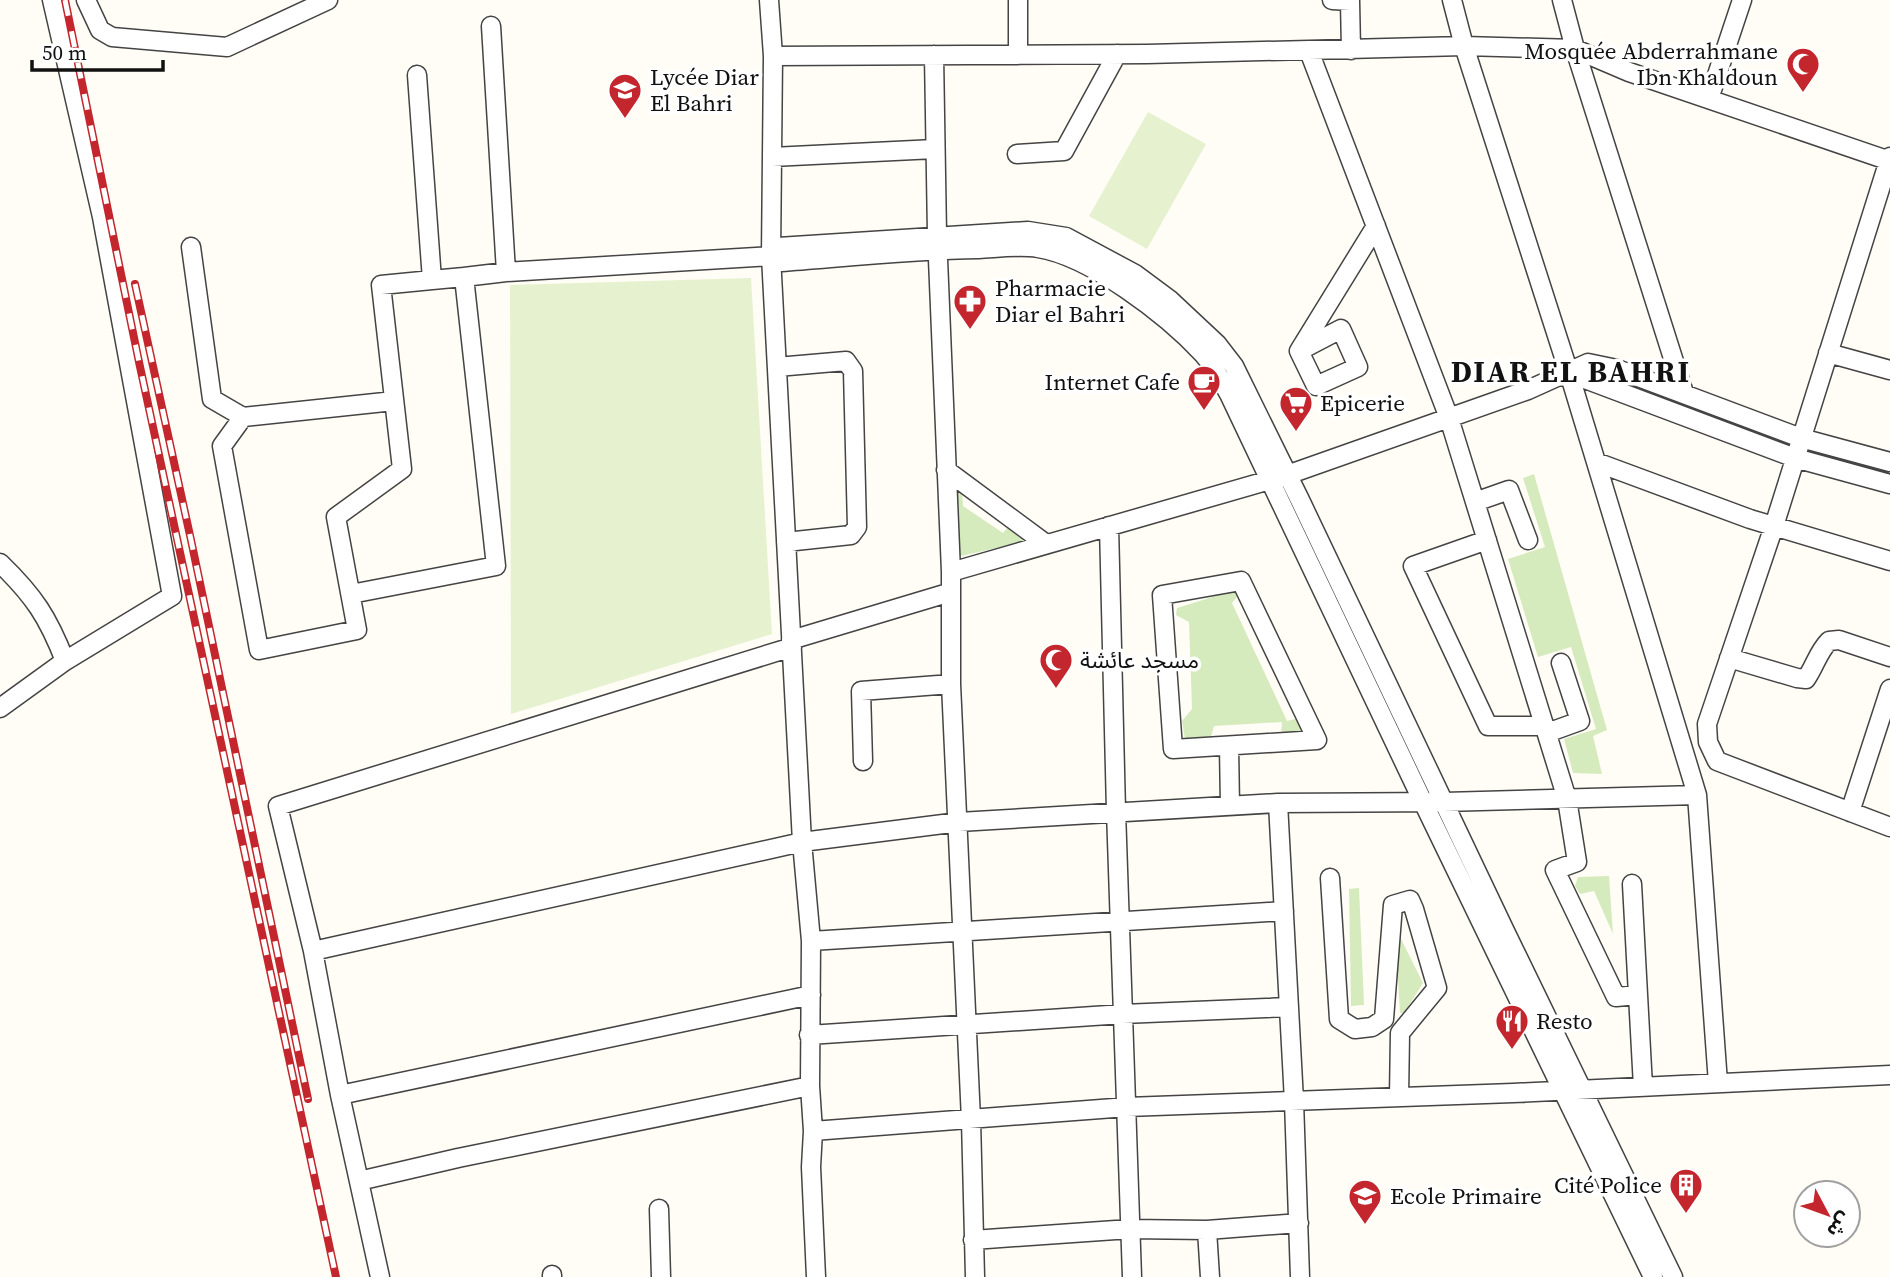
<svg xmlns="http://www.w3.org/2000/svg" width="1890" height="1277" font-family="'Source Serif 4','Noto Sans Arabic',serif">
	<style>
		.green { fill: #d5ebbd }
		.pitch { fill: #e6f2cf }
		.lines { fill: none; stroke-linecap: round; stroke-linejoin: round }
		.minor-casing { stroke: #444; stroke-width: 21 }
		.minor { stroke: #fff; stroke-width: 18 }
		.rail-casing { stroke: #c4262e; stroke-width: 8 }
		.rail { stroke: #fff; stroke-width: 5; stroke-dasharray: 16; stroke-linecap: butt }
		.labels { text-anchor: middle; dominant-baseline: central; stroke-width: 7; stroke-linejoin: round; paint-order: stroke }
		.poi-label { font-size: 23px; fill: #111; stroke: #fff; text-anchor: start }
		.district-label { font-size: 30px; font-weight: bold; letter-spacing: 2px; fill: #111; stroke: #fff }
	</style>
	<rect width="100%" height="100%" fill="#fffdf5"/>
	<!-- green -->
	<path class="green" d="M1534,474L1607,730L1593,736L1602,774L1573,773L1564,739L1596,729L1571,647L1538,657L1508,559L1545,547L1523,478Z
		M951,486L962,488L963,506L1003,533L1010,525L1025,536L1022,542L957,557Z
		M1238,589L1240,593L1232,603L1287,721L1299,718L1305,731L1281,735L1282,722L1214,726L1211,737L1185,739L1182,721L1192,709L1189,622L1176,615L1177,608Z
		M1609,876L1613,934L1594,891L1580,894L1575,886L1578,877Z
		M1359,888L1364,1005L1351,1006L1349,889Z
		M1395,927L1423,983L1404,1013H1400Z"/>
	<!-- pitch -->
	<path class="pitch" d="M1148,112L1206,144L1147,249L1089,216Z
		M751,278L772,634L511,714L510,285Z"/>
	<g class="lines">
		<defs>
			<path id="minor" d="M86,0L100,30L112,37L227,47L328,0
				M769,0L773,56L1147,54L1464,46L1575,49L1629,72L1890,161
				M1018,0V55
				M1332,0L1350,1L1351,50
				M1562,0L1575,49L1684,393
				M491,26L506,272L771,256L781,262C847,257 913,250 979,249C998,248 1019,245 1038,248C1090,256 1167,315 1203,354C1214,366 1221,380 1229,394L1423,802L1653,1277
				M1309,51L1449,418L1567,799L1577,862L1555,870L1616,997L1638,995
				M934,55L937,235L951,572
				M773,56L771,256L802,842L811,941L810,1086L813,1131L811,1167L816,1277
				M417,75L432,280L464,277
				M1709,99L1742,0
				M1017,154L1064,151L1117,54
				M772,157L935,149
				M1890,157L1774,526L1707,724L1708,742L1717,761L1890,827
				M191,247L212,399L243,417L394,401
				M771,256L778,247L1028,231L1066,237L1135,274L1170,300L1217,344L1234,366L1300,500L1505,931L1673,1277
				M1299,351L1341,329L1358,367L1316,386L1299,351L1376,226
				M1828,353L1890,370
				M777,367L846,361L853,371L857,527L851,535L786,542
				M1569,373L1795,458L1890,484
				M243,417L222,446L259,650L357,630L336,517L402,469L381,285L432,280
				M1596,462L1750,519L1890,561
				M946,470L1046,544
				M1475,502L1509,490L1528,540
				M1109,526L1116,811L1132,1277
				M1487,540L1413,566L1488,726H1544
				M0,563C34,596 48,617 65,661
				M1241,581L1317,740L1173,749L1162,595Z
				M951,592V684L971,1120L975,1277
				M351,594L496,566L464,277L506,272
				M791,640L951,592V572L1287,475L1528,390L1588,363L1617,369L1801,438L1890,462
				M1729,658L1797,678L1806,679C1815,666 1818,652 1829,641L1839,640L1890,657
				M0,708L65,661L172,596L102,217L52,0
				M1547,733L1580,721L1561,663
				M1229,746L1230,806
				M863,761L861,691L951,684
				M1697,795L1718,1083
				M1278,803L1294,1101L1300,1277
				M1850,812L1890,689
				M1330,878L1339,1019L1355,1029L1372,1027L1384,1019L1393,905L1410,900L1414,909L1437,988L1400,1033L1399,1097
				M1632,884L1643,1087
				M811,941L1284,911
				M313,951L278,806L792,647
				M809,1035L1123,1014L1289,1007
				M340,1095L811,995
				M813,1131L1127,1107L1513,1093L1890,1075
				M359,1181L458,1158L810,1086
				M659,1209L661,1277
				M1207,1230L1210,1277
				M973,1240L1130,1229L1207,1230L1299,1223
				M552,1275V1277
				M380,1277L340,1095L313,951L802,842L959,822L1278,803L1444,802L1697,795L1569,373L1464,46L1452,0"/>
		</defs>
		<!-- minor casing -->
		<use href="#minor" class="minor-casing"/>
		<!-- minor -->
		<use href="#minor" class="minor"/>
		<defs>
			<path id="rail" d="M65,0L139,362L336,1277
				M135,284L191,540L308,1099"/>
		</defs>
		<!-- rail casing -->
		<use href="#rail" class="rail-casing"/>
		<!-- rail -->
		<use href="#rail" class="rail"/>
	</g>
	<!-- icons -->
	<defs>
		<symbol id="mosque-pin" viewBox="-11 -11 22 30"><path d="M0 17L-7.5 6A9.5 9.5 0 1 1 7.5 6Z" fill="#c4262e" stroke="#fff"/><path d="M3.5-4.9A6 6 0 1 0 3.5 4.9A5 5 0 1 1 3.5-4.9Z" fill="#fff"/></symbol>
		<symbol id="school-pin" viewBox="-11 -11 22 30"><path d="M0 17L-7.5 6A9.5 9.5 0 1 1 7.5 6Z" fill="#c4262e" stroke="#fff"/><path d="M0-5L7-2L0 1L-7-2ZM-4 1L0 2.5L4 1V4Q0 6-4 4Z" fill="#fff"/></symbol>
		<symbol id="pharmacy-pin" viewBox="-11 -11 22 30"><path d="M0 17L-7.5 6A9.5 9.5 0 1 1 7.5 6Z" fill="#c4262e" stroke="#fff"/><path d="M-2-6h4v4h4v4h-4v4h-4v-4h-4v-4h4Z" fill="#fff"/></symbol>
		<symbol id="cafe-pin" viewBox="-11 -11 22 30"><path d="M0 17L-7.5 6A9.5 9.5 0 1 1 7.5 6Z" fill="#c4262e" stroke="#fff"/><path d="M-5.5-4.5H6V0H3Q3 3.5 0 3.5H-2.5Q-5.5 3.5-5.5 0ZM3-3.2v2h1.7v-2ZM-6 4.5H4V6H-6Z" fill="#fff"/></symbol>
		<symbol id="supermarket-pin" viewBox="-11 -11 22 30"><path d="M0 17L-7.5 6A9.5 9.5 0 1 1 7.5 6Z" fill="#c4262e" stroke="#fff"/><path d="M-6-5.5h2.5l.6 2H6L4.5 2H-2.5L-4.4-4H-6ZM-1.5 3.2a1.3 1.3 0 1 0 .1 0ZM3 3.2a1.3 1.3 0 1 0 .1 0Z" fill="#fff"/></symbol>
		<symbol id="restaurant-pin" viewBox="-11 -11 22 30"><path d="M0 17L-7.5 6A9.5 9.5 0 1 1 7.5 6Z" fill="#c4262e" stroke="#fff"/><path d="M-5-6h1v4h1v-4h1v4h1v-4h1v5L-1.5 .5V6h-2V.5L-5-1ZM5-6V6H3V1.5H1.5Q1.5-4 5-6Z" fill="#fff"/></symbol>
		<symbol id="building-pin" viewBox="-11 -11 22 30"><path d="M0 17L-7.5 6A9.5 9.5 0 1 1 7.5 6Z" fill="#c4262e" stroke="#fff"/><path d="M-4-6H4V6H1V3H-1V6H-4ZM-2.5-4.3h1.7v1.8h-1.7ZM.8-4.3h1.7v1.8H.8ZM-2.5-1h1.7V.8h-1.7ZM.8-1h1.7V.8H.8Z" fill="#fff"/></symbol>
	</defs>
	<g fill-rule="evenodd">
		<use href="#mosque-pin" x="1784" y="45" width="38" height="52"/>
		<use href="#school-pin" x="606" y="71" width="38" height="52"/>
		<use href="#pharmacy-pin" x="951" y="282" width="38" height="52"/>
		<use href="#cafe-pin" x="1185" y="363" width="38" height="52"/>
		<use href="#supermarket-pin" x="1277" y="384" width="38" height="52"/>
		<use href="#mosque-pin" x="1037" y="641" width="38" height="52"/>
		<use href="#restaurant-pin" x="1493" y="1002" width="38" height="52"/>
		<use href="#building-pin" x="1667" y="1166" width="38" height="52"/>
		<use href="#school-pin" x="1346" y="1177" width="38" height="52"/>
	</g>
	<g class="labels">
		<!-- poi labels -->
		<g class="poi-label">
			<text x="1778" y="51" text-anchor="end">Mosquée Abderrahmane<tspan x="1778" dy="26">Ibn Khaldoun</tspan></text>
			<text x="650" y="77">Lycée Diar<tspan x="650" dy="26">El Bahri</tspan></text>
			<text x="995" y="288">Pharmacie<tspan x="995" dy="26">Diar el Bahri</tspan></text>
			<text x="1180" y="382" text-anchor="end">Internet Cafe</text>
			<text x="1320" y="403">Epicerie</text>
			<text x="1080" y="660">مسجد عائشة</text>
			<text x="1536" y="1021">Resto</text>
			<text x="1662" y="1185" text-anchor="end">Cité Police</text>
			<text x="1390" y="1196">Ecole Primaire</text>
		</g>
		<!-- district labels -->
		<g class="district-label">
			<text x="1571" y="371">DIAR EL BAHRI</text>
		</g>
	</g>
	<!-- north arrow -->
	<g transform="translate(1827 1214) rotate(131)"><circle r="33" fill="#ffffff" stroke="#a0a0a0" stroke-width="2"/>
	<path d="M0-5L12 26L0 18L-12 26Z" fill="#c4262e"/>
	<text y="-10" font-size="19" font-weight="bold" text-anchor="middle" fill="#111111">ش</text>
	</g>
	<!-- scale -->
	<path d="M32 60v10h131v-10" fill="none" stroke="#111111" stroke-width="3.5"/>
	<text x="42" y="60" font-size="21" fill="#111111" stroke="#ffffff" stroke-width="5" paint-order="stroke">50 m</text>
</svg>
